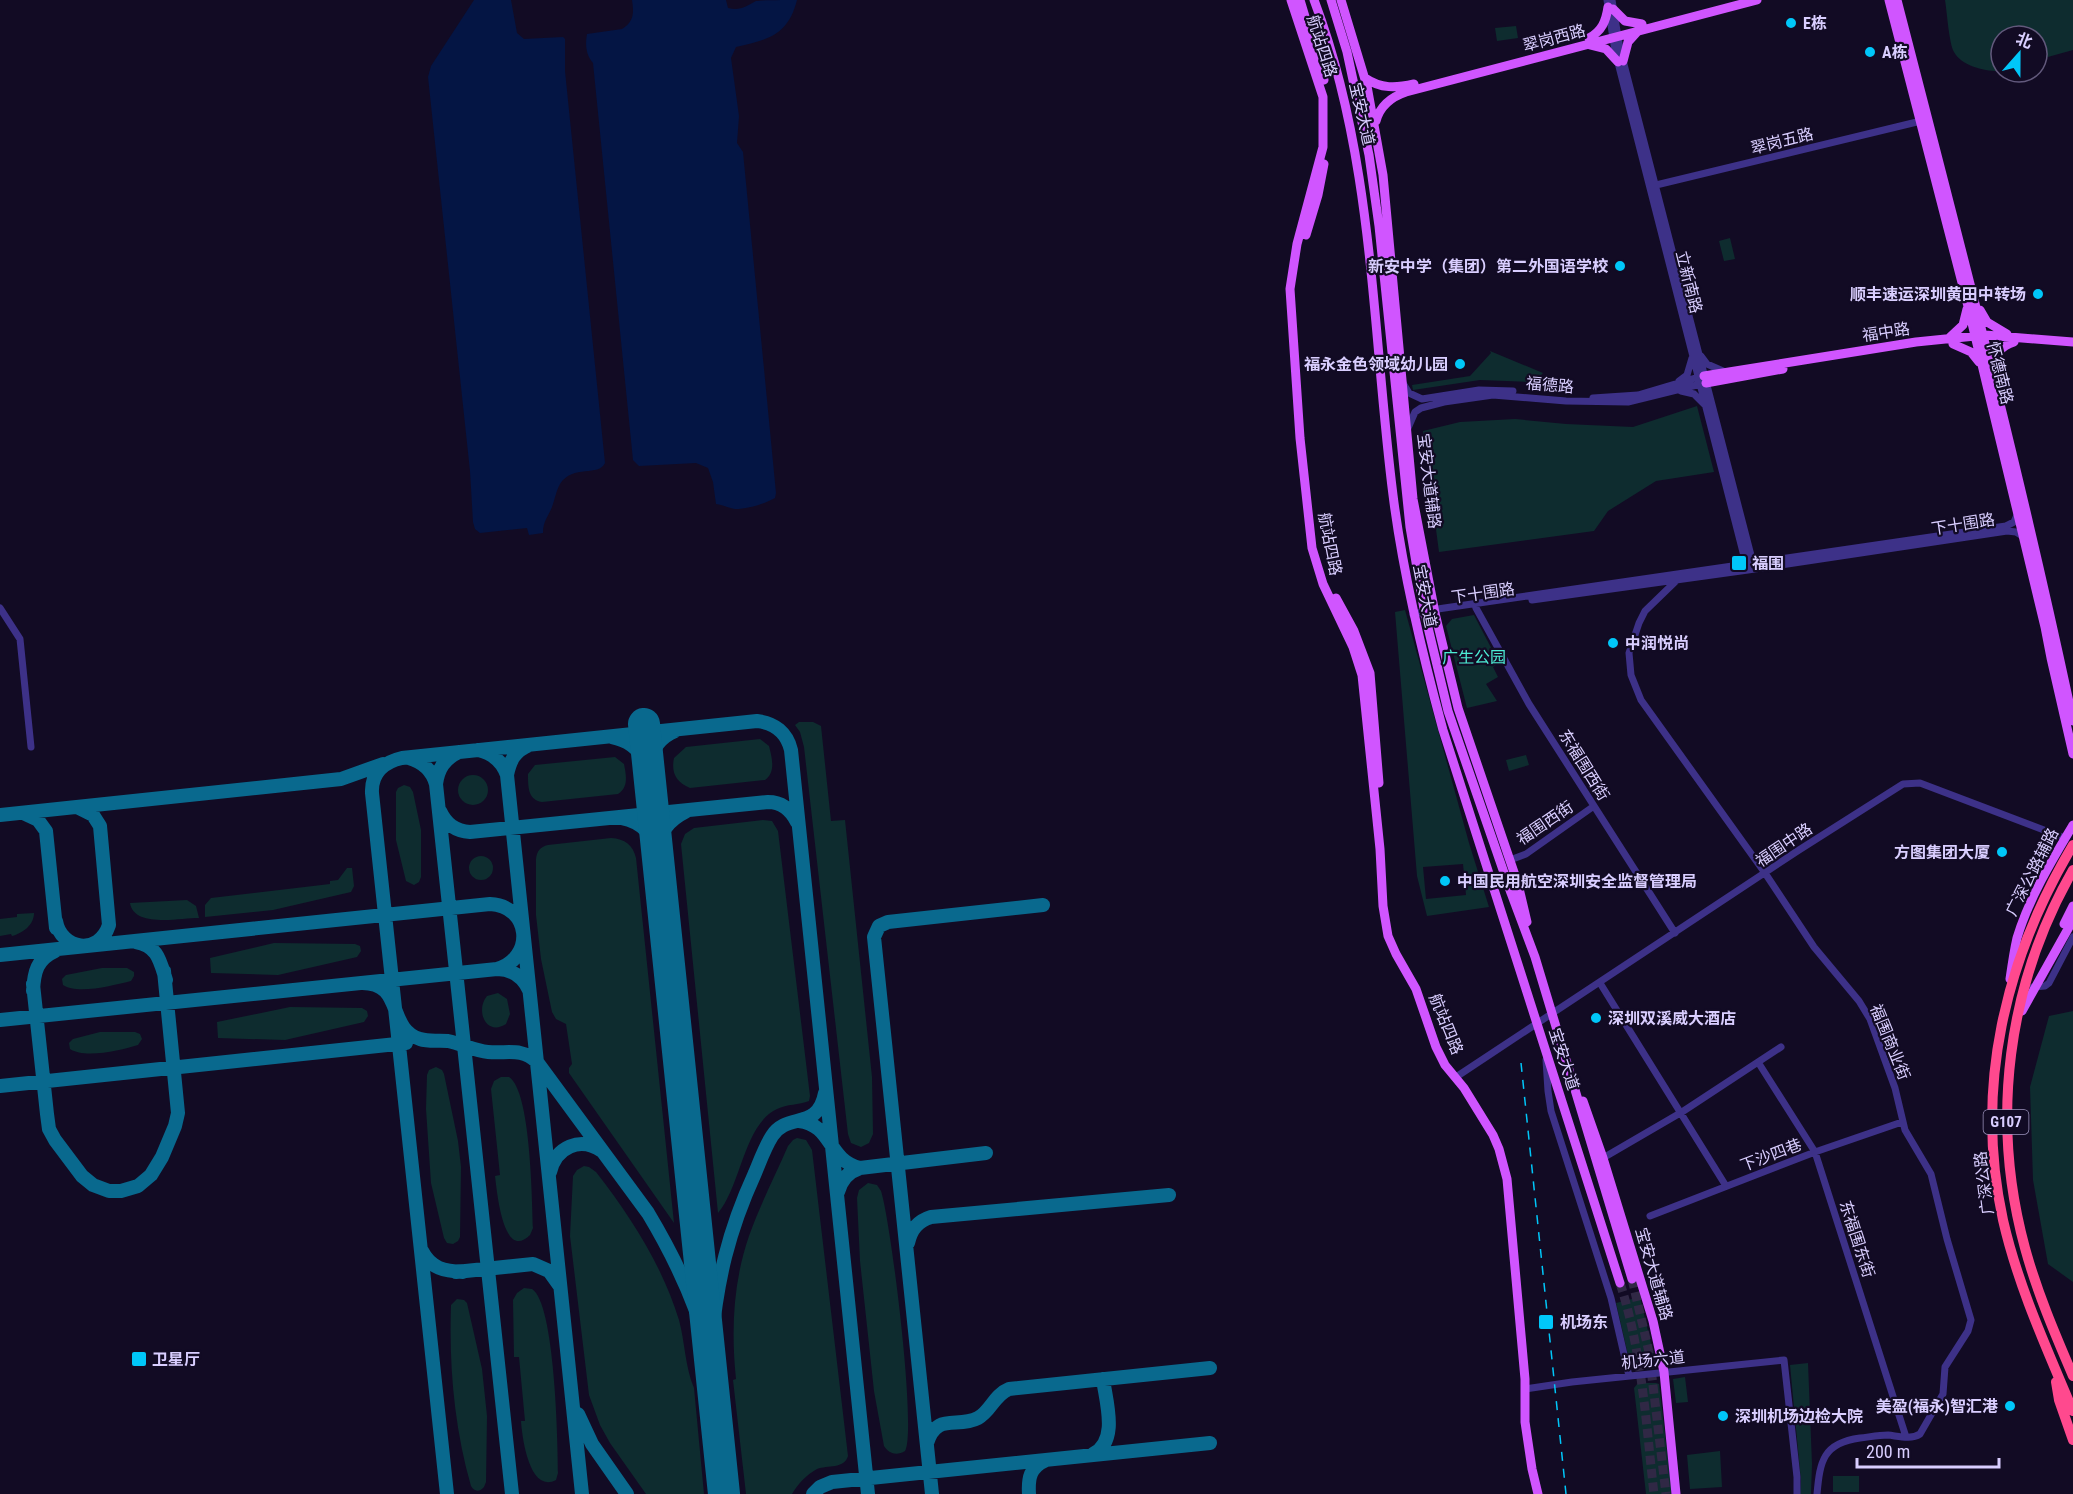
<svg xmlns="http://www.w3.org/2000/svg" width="2073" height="1494" font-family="'Roboto Condensed','Noto Sans SC',sans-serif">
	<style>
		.green { fill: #0e2c2f; fill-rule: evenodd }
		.water { fill: #041544 }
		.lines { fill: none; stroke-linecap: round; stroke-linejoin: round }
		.taxiway { stroke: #09698e; stroke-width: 14 }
		.runway { stroke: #09698e; stroke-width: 32 }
		.major-tunnel { stroke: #302845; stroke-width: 9; stroke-dasharray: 9 4.5; stroke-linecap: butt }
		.minor { stroke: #3d3188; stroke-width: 7 }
		.major { stroke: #d055ff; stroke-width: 9 }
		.highway { stroke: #ff498e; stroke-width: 10 }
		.rail { stroke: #00c7f9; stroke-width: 1.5; stroke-dasharray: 9 8; stroke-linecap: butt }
		.poi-dot { fill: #00c7f9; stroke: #120b24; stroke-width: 2 }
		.labels { text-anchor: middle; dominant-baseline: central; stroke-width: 4.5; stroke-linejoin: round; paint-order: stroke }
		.shield { fill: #120b24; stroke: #9d94bd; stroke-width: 1.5 }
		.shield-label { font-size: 15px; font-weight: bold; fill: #d9ceff }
		.poi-label { font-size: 16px; font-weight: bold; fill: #d9ceff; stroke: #120b24; text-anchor: start }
		.street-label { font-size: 16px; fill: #d9ceff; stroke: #120b24 }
		.park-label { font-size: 16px; fill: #4decd4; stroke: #120b24 }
	</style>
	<rect width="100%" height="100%" fill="#120b24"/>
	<!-- green -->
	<path class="green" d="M1945,0H2073V50L2037,60V36H2001V71C1987,72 1961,66 1954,52C1949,43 1947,12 1945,0Z
		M1516,26L1518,38L1497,41L1495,28Z
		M1730,238L1735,259L1724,261L1719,241Z
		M1490,351L1543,373L1534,382L1480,380L1413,390L1412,385L1470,376L1491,353Z
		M1697,406L1714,472L1656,481L1608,511L1594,531L1439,552L1423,431L1460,422L1515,419L1566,424L1633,427Z
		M1405,610L1469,843L1489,907L1427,916L1417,876L1395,612ZM1463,864L1466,895L1426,899L1423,867Z
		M1474,615L1499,663L1493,667L1498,677L1486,684L1497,701L1467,708L1446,626L1452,619Z
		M799,722H813L821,726L831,821L845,820L872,1077L873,1134L869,1143L861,1147L851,1143L848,1134L804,747L800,732L795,725Z
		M760,739L769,746C772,758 776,772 765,780L690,788C676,782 671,773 674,758L686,747Z
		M1526,755L1529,765L1509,771L1506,760Z
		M615,757L624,764C626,775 629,787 618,794L542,802C528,800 528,787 528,774L535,765Z
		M458 790a15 15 0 1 1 30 0a15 15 0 1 1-30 0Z
		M404,785L410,787L413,792L421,830V877L419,882L414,885L406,881L396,840V792L398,788Z
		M763,820L772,821L778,831L810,1096L809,1101C799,1105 787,1104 777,1109C744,1124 741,1186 718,1213L681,844L685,834L694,828Z
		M611,838C625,839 633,845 636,858L674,1223L569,1073V1068L572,1064L566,1024L556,1019L552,1012L541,959L536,915V859C537,851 540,847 548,845Z
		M469 868a12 12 0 1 1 24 0a12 12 0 1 1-24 0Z
		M347,868H352L354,886L351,892L273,910L205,917V905L211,898L330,884V881L338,880Z
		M187,900L196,906L199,918C179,918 134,928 130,903Z
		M34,913C34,925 23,933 12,936L11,934L0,936V919L17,917V914Z
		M274,943L355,944L360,946L361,951L357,957L278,975L211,973L210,958Z
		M102,968H127L134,972V976L131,981C114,985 78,995 63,985L62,979L66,975Z
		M498,993L507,999L510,1014L506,1024C486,1037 475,1010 487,996Z
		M290,1007L362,1008L367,1011L368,1016L364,1022L285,1040L218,1038L217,1022Z
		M2073,1011V1282L2048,1264L2033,1180L2030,1087L2049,1016Z
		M100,1032H135L140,1034L142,1039L138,1045C122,1050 85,1059 70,1049L69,1043L73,1039Z
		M436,1067L442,1070L444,1074L458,1141L461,1167L460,1237L458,1241L453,1244L447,1243L444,1238L431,1183L426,1109L427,1075L429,1070Z
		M501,1077H509C531,1091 532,1201 533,1228L530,1235C503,1262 497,1191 495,1176L500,1175L491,1089L494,1081Z
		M797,1138L806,1140L812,1150L848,1456C844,1469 828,1465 817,1469C806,1475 798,1484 792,1494H746L733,1380L736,1379C731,1331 733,1282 749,1236C760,1205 775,1176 788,1146L793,1140Z
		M584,1166L589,1167L596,1172C631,1217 662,1265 679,1320C685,1342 685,1367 694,1388L704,1494H646L610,1443L600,1425L589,1395L570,1236L573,1176L577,1170Z
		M868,1183L877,1185L881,1191C891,1222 917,1431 905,1451C897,1456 889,1454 884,1446L874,1391L860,1261L857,1198L859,1190Z
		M524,1288L532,1289C555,1303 558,1442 558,1473L556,1480C529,1494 522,1436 521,1421H525L519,1357H514L513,1300L517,1293Z
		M1640,1297L1656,1365L1653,1369L1634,1370L1631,1368L1616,1303Z
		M457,1299L464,1300L467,1303L482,1369L487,1416L486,1482L484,1487C480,1492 474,1492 471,1486C454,1426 449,1366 451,1305Z
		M1808,1363L1812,1464L1811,1494H1800L1801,1481L1790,1365Z
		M1685,1377L1688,1402L1676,1403L1673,1379Z
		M1638,1383H1656L1659,1384L1672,1494H1646L1634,1388Z
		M1720,1451L1722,1487L1690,1489L1687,1455Z
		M1833,1476H1859V1492H1833Z"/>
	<!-- water -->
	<path class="water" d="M474,0H511L517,33L524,39L563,37L565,39V71L605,463C599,477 573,464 560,484C556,491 555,499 552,507C548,517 543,521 543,533L529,535L527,528L480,533L475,529L473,522L470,471L428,77L431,66Z
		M632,0H726L728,8C741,11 746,6 756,1C763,0 788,0 797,0C788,36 767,40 736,47L731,58L739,116L737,143L743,152L776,493L775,498C764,504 748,509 735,509C733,509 719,504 716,504L713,482L708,468L696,463L639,466L633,460L593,63C586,55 585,45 587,34L622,29C634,22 634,13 632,0Z"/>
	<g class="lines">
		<!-- taxiway -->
		<path class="taxiway" d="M612,737C633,741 645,754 649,775
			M529,745C515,751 510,760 507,775L582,1494
			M478,750C492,753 502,761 507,775
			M409,758C423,762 432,770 436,784L512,1494
			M649,770C650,752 658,738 675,731
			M436,784C438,769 444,759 459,752
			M440,811C446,824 455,831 470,832L768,802C782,802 791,810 797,822
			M23,813L38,820L46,831L56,928
			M0,815L341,779L383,764
			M622,818C643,822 654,835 658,855
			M658,850C659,832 669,820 685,812
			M56,921C61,950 99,956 109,925L100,826L93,815L77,807
			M136,942C158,946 160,961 166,980
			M0,955L490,904C531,906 535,958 497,969
			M361,983C405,982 386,1029 420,1039C429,1042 438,1040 448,1041C462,1044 475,1051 488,1052C507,1054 521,1047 537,1062L648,1213C675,1258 697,1304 710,1355
			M33,984L47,1114L49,1129L55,1140L82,1176L93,1185L109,1191H121L138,1186L151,1175L162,1157L175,1126L178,1113L164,971
			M33,991C34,972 37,959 55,951
			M0,1020L497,969C512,969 523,977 529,990
			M0,1086L406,1043
			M799,1121C833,1125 827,1160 860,1168
			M550,1172C556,1147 580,1136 602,1151
			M838,1192C841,1180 848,1172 860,1168L986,1153
			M908,1243C911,1229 918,1221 931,1217L1169,1195
			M422,1251C431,1269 445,1271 463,1272
			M456,1272L533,1264L549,1271L559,1285
			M711,1344C717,1280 728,1232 755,1173C760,1161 765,1147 772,1136C787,1112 818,1131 825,1093
			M578,1414L592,1444L627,1494
			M927,1443C937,1412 957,1429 978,1418C991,1411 994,1395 1009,1389L1210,1368
			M1093,1454C1119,1441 1106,1402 1103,1379
			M447,1494L372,793C371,773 384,762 402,758L757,721C775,723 787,733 791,750L868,1494
			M813,1494L820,1487L832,1482L1210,1443
			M932,1494L874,937L879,926L888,922L1043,905
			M1029,1494C1028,1478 1030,1467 1046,1460"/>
		<!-- runway -->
		<path class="runway" d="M644,724L724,1494"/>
		<!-- major-tunnel -->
		<path class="major-tunnel" d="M1632,1279L1649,1352L1666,1494
			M1620,1283C1642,1351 1646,1423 1654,1494"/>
		<!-- minor -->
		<path class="minor" d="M1607,0L1615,51L1747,568
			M1612,0L1620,49L1754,567
			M1652,186L1921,121
			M1701,356L1707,364L1723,371
			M1679,381L1687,375L1692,358
			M1403,383L1409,393L1422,399L1479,390L1513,391
			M1681,391L1694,394L1704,404
			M1593,398L1638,395L1702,376
			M1408,428L1415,412L1421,408L1444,402L1493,395L1566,401L1628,402L1705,383
			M1676,581L1645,611L1639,623L1629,653L1631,675L1641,700L1765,873L1814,947L1859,1001L1870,1019L1895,1088L1905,1130L1931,1174L1947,1239L1971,1320L1968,1331L1945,1367L1943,1394L1920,1434C1911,1440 1898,1436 1888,1435C1879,1435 1869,1437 1860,1438C1823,1443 1820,1461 1817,1494
			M1532,600L1748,570L2007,531L2016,532L2024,537
			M0,608L20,639L31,747
			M1476,608L1529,704L1675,933
			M1413,615L1424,611L2006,526L2014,522L2018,513
			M1510,860L1526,854L1594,806
			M1600,983L1726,1186
			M2033,987L2045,986L2049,983L2073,937
			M1546,1060L1548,1091L1551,1111L1611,1298L1629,1376
			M1758,1062L1815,1152L1906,1437
			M1456,1077L1799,850L1903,784L1920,783L2065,838
			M1603,1158L1682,1112L1781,1047
			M1650,1216L1815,1152L1902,1122
			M1525,1389L1572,1382L1784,1360L1797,1477V1494"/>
		<!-- major -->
		<path class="major" d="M1291,0L1323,97V147L1297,244L1290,289L1300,438L1312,548L1323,584L1353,647L1362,675L1380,849L1383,906L1388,936L1396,954L1416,989L1436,1047L1445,1065L1464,1088L1493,1135L1499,1149L1507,1179L1525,1379V1422L1532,1469L1538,1494
			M1300,0L1324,80
			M1314,0C1374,158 1372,330 1393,495C1403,575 1422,653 1443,730L1620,1283
			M1331,0L1347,52L1369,155L1379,226L1410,527L1425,615L1448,711L1511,893L1535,957L1632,1279
			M1341,0L1367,86L1383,175L1413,499L1435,613L1458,708L1518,884L1527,922
			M1889,0L1966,298L2045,627L2051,658L2073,754
			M1897,0C1959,240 2022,479 2073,721
			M1613,9L1625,21L1642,24
			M1589,38C1602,31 1606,21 1608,7
			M1590,45L1606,49L1618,62
			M1623,61L1628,42L1637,32
			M1365,78C1381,89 1396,88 1414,84
			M1376,121C1380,106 1391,97 1406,92L1757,0
			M1306,235L1318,195L1324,164
			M1980,310L1987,322L2007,334
			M1948,339L1963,325L1967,309
			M1953,344L1971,352L1979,362
			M1993,368C1994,354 2001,346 2014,342
			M1704,376L1916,342L1985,335L2073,342
			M1706,383L1783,369
			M1336,598L1354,631L1370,673L1379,783
			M2064,924L2073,906
			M2010,979C2012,965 2014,951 2017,938C2029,898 2052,860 2073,825
			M2022,1011L2073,920
			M1583,1101L1603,1158L1653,1321L1664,1372L1676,1494"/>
		<!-- highway -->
		<path class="highway" d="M2073,845C2005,959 1974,1088 2003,1220C2018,1286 2047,1349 2073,1411
			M2073,870C2007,985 1990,1120 2025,1248C2037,1292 2055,1334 2073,1376
			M2056,1382L2059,1400L2073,1440"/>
		<!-- rail -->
		<path class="rail" d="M1521,1063L1566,1494"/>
	</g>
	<!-- markers -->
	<g class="poi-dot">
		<circle cx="1791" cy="23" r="6"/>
		<circle cx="1870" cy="52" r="6"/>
		<circle cx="1620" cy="266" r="6"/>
		<circle cx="2038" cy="294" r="6"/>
		<circle cx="1460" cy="364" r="6"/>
		<rect x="1731" y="555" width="16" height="16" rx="3"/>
		<circle cx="1613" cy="643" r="6"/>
		<circle cx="2002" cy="852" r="6"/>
		<circle cx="1445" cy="881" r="6"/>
		<circle cx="1596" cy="1018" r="6"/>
		<rect x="1538" y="1314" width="16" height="16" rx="3"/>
		<rect x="131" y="1351" width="16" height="16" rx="3"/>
		<circle cx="2010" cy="1406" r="6"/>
		<circle cx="1723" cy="1416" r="6"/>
	</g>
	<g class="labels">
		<!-- shield labels -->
		<rect class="shield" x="1983.5" y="1110" width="45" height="24" rx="4.5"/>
		<g class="shield-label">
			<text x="2006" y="1122">G107</text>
		</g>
		<!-- poi labels -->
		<g class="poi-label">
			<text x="1803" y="23">E栋</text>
			<text x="1882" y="52">A栋</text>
			<text x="1608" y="266" text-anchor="end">新安中学（集团）第二外国语学校</text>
			<text x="2026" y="294" text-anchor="end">顺丰速运深圳黄田中转场</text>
			<text x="1448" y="364" text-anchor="end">福永金色领域幼儿园</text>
			<text x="1752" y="563">福围</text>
			<text x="1625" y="643">中润悦尚</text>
			<text x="1990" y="852" text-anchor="end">方图集团大厦</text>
			<text x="1457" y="881">中国民用航空深圳安全监督管理局</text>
			<text x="1608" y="1018">深圳双溪威大酒店</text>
			<text x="1560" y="1322">机场东</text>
			<text x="152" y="1359">卫星厅</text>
			<text x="1998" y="1406" text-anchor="end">美盈(福永)智汇港</text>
			<text x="1735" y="1416">深圳机场边检大院</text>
		</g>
		<!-- street labels -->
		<g class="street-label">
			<text transform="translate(1554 38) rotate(-15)">翠岗西路</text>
			<text transform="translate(1322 46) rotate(72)">航站四路</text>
			<text transform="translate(1362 114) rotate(77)">宝安大道</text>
			<text transform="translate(1782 141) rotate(-14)">翠岗五路</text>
			<text transform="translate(1689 282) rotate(76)">立新南路</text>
			<text transform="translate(1886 332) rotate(-9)">福中路</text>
			<text transform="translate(2000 373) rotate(76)">怀德南路</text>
			<text transform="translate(1550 385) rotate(5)">福德路</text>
			<text transform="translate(1429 481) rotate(83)">宝安大道辅路</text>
			<text transform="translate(1963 524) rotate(-9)">下十围路</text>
			<text transform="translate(1330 544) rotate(79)">航站四路</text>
			<text transform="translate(1483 593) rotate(-8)">下十围路</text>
			<text transform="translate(1425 596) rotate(79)">宝安大道</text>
			<text transform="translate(1584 765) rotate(58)">东福围西街</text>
			<text transform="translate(1545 823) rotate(-34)">福围西街</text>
			<text transform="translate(1784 845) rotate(-34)">福围中路</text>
			<text transform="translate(2032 872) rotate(-63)">广深公路辅路</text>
			<text transform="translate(1446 1024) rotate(68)">航站四路</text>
			<text transform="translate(1890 1042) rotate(68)">福围商业街</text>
			<text transform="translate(1564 1059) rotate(72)">宝安大道</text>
			<text transform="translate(1771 1155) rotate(-21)">下沙四巷</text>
			<text transform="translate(1984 1183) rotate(-97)">广深公路</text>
			<text transform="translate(1857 1239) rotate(72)">东福围东街</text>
			<text transform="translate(1654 1274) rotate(74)">宝安大道辅路</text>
			<text transform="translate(1653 1360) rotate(-6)">机场六道</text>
		</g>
		<!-- park labels -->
		<g class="park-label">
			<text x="1474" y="657">广生公园</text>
		</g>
	</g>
	<!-- north arrow -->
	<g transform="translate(2019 54) rotate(21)"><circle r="28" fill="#120b24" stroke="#62597c" stroke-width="1.5"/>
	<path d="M0-4.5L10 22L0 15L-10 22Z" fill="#00c7f9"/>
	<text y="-9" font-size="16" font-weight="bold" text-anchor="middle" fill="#d9ceff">北</text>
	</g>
	<!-- scale -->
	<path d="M1857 1458v9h142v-9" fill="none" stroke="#d9ceff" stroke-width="3"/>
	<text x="1866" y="1458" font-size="18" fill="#d9ceff" stroke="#120b24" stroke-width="4.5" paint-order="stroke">200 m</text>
</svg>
